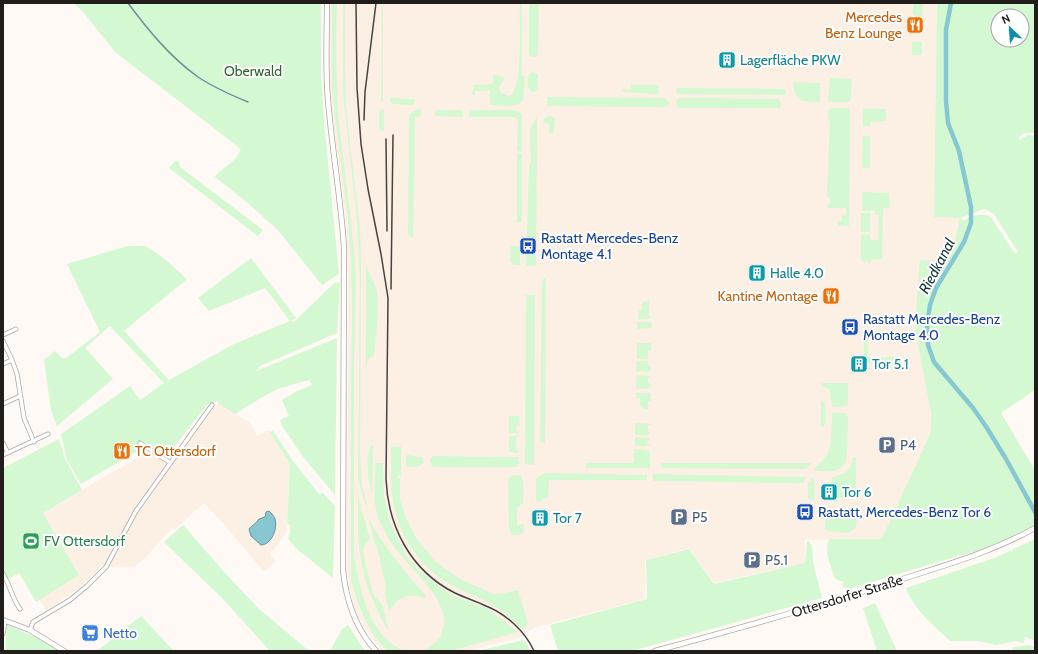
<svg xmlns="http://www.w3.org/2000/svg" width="1038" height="654" font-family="Cabin,sans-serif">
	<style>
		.built { fill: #fcefe4 }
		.green { fill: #d4f8d2; fill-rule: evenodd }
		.water { fill: #87c7d2; stroke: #68949b }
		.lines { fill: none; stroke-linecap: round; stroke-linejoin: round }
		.stream { stroke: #68949b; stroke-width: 1.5 }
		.canal { stroke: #87c7d2; stroke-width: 4.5 }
		.street-casing { stroke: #ada7a1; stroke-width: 5 }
		.secondary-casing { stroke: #ada7a1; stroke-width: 6 }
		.street { stroke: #fff; stroke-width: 3.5 }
		.secondary { stroke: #fff; stroke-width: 4.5 }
		.rail { stroke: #464340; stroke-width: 1.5 }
		.labels { text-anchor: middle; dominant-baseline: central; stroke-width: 4; stroke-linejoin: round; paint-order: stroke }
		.food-label { font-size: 14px; fill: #c56008; stroke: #fff; text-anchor: end }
		.culture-label { font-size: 14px; fill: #0d838f; stroke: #fff; text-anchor: start }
		.park-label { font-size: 14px; fill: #326431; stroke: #fff }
		.transit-label { font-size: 14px; fill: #164399; stroke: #fff; text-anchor: start }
		.service-label { font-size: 14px; fill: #4e5e75; stroke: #fff; text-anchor: start }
		.leisure-label { font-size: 14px; fill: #27864d; stroke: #fff; text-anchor: start }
		.street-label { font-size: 14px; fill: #201d1b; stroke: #fff }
		.shop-label { font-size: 14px; fill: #366cbe; stroke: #fff; text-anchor: start }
		.water-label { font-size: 15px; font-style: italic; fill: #18383d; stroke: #fff }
	</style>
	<rect width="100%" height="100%" fill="#fef9f4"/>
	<!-- built -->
	<path class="built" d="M330,3H937L934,217H960L952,253L939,261L921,260L931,424L930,434L883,536L881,538L874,539L805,540V563L714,583L689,548L645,560V599L533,628L522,637L468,651H383L380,648L369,634L355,610L350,588L347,569L348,275L346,220L334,129L329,76Z
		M218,403L250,423L257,436L269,430L290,464L286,533L270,554L276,561L264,572L224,524L204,503L175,529L172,528L143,560L135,566L113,567L104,564L81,587L46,610L39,599L79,575L43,513L149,451L171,466Z"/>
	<!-- green -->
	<path class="green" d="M74,3H321V76L325,132L339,274L322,285L277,229L244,200L215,177L216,175L236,158L241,149L115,52L84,13Z
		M332,3H337L336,53L338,115L351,221L356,273L354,364V556C360,589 369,638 405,651H388C368,633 359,607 351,581V372L352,314L351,257L347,211L332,92Z
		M343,3H345V67L346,105L350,145L360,227L361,264L360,455L362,484L367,505L365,504L358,478L360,286L357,220L343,95Z
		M382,3H383V101H381Z
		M520,3H522V76H525L523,100C517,109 499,105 490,105V90L475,91V95L472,94L474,85L493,84V75L505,77L499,87L500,92L508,96L512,95C523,78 519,24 520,3Z
		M529,3H539L538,54L536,57H532L529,54Z
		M913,3H923L922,20L916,18V15H913Z
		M937,3H1035V133H1024L1019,137V140L1028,135L1035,136V390L1001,413L1035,470V525C1010,539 986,550 958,556L852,588L842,587L844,582L835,579C832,569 822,549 830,539H878L883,536L930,434L931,424V413L915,328L920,260L939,261L952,253L960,218L934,217ZM998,16H1022V40H998ZM984,209L989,211L994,214L1018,252L1015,254L991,217C981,212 974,215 965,220L960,218Z
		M912,42H922V55H912Z
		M534,72L538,75V89L536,91L532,92C527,89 527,78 530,73Z
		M830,78L852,79L851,98L850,102H828Z
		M793,82L820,83V102L802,101L795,94Z
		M631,85H658L659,94L623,92L622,89L631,90Z
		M677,88L782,89L785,90L786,92V94L784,95L677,94L676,92Z
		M547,97L665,98L669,103L668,105L665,107L547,106Z
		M390,98L415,99V102L412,105L393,104L390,101Z
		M679,98L779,99L781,103L780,108H678L676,101Z
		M831,108H848L850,111L849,226H838V221H842V216L846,215V208H827V204H830V198L827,196L830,122L828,120V111Z
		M381,109H384V131L380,130L379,128V112Z
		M417,109L421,110V116L415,117L413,238L408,235L409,119L410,114Z
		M863,109H886V120L884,121L870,122V126H863Z
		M436,110H461L463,111V117L435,116Z
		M471,110H510L520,112L522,116V152L517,151L518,119H516V117H469V112Z
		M537,116L536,266H526L529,166L531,163L530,130Z
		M548,116L555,117L554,133H549V124L544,123C543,119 544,118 548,116Z
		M863,136H870V166L868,168H862Z
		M517,154H522V222H517Z
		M176,160L179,162L180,167L263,230L258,236L169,168Z
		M862,192L889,193L890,208H883V210L882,259H873L869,263L866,261L864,263L861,259V235L870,234V240H878L879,215H875V210H871V211H862Z
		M861,213H870V232H861Z
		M128,246H146L166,260L187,279L124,331L169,380L234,344L290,321L265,288L209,311L198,298L251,258L296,318L291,321L294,322L334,283L340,282L337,333L260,366L256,371L337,338L335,495L304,458L282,426L280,420L289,416L282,400L297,391L312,385L309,380L280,388L266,395L235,414L218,403V401L207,405L166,457L145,442L141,449L81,484L67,460L61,434L130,386L140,400L164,383L110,326L85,348L113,379L57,426L51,410L44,360L55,351L62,358H66L100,332L67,264L87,258Z
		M511,246H520V265H514L510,260Z
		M366,265L376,288L378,299V315L374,355L368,360L366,366Z
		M546,277L545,444L540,442L542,283L543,279Z
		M526,295H535L534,465L525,464Z
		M649,301V316H652L651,318L649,319H638L639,310L642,309V302Z
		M637,322H650L652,323L651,328L637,329Z
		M864,341H868V357H895V363H864Z
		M637,343H651V351H648V359H637Z
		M637,361H648V366H651V370L649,372L636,371Z
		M636,375L651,376V377L648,378V383L651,384L650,388L640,389L636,388Z
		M822,383H848V403L847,406L832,407L830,390L826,387H822Z
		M636,393H650L651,401H648V409H645L640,406V398H636Z
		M821,400L825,403L826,423L823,427H821Z
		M832,413H845L847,415L848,419L847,459C840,475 829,471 814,471C817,464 825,460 828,452C833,441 831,425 832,413Z
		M509,416H519L520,425L516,426V431L519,432V433H509Z
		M635,423L650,424L651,425H648V432L651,433L647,435H635Z
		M273,431L293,461L319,494L323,493L335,506L333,578L297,549L288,539L290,532V525L287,524L290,464L270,432Z
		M509,436H519V437H516V450L519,451L517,453L509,452Z
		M635,437L649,438L650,440H648L647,444L651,445L648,446H635Z
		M59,439L66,461L82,490L43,513L79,575L36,602L19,573L8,579L3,570V468Z
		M373,444L372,495C369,483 363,453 373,444Z
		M401,446V475H398V478H391V447Z
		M634,449L649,451L650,453V467L648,468H586V463H634Z
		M406,455L422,457L424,462L422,465L416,467L407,466L406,462Z
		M433,456L518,457L519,464L516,467H434L431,465L430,460L431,458Z
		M853,457H856V498H838L837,501H826L825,496H835V488L832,487H827L826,483L832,482V477C844,475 852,469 853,457Z
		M376,463H383L384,496L390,523L407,557L421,572L450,594L488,609L518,632L450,651H420C430,648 439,642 442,632C444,626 445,619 443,613C436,586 398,559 385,532C381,525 377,516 376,509C373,494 375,478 376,463Z
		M661,463H811L807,468L804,469L663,468L661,466Z
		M546,473L647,475V480H549L548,498H543L542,501L539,502L536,501V480L537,477Z
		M653,474L805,477L804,483L653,481Z
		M516,475L521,476C525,485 523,494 523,503L517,508V525L524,524L523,533L519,535H512L509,527L508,480L511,476Z
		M811,477L814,480L815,500H810L808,498V484L810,482Z
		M391,478H400V500L405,516L416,538L437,563L460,579L494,594L505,593L518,590L528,623L523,630C513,621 504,611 492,605C477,595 460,591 446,582C410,559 391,520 391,478Z
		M358,495L361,505L360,510L363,514L370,539L364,546L363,552L373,594L383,606L388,629L386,628C376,607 364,584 361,560C357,538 358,517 358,495Z
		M826,513H857L856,527L849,533L828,531L825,529Z
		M369,519C384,548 405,571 426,596V598C423,598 420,596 416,596C404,594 395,601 389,611L385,594L386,588L378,551L375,544Z
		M183,525L225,573L259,609L309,651H270L222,598L164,542Z
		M1035,539V641L1026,637L1023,643L1016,641L996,645L977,641H950C933,624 914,611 906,588L997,557Z
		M807,541H809L812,546L813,562L822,598L632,651H558L550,625L647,599L646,560L689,549L714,584L805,563Z
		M875,603L897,651H877L863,608Z
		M141,616L174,651H97Z
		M7,625L41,639L58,651H5Z
		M348,625L365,651H330L342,629Z
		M523,640L527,644L530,651H478Z
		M1029,645L1035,647V651H1012L1013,647Z"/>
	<!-- water -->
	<path class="water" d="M269,511C272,514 274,516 275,519C278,529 271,545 261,545L251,536L249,529C252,525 256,524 259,519L265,517L266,512Z"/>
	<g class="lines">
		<!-- stream -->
		<path class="stream" d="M128,3C148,30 170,57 198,77C213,87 231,95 248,102"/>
		<!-- canal -->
		<path class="canal" d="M951,3L946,30V101L948,123L959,151L971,207V223L964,242L936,288L930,305L927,326L928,345L934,362L973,408L987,428L1006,459L1035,512"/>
		<defs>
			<path id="street" d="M3,335L16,329
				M3,341L12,360L17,374L24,418L34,442
				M3,364L12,360
				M3,404L20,396
				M3,443L8,453
				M140,443L169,462
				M3,455L48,434
				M3,574C10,585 12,598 20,609
				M30,630L33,622L70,600L87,586L106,567L136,511L212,405
				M3,634L5,621"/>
			<path id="secondary" d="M327,3C327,35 325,68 328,100C332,150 341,199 344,248L343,570C346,600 355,628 376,651
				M3,620L30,630L64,651
				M655,651C737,629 819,606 899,580C946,565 992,552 1035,528"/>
		</defs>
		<!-- street casing -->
		<use href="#street" class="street-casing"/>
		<!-- secondary casing -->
		<use href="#secondary" class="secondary-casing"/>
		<!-- street -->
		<use href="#street" class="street"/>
		<!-- secondary -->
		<use href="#secondary" class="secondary"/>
		<!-- rail -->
		<path class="rail" d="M356,3L357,88L361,144L368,189L381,254L388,298L386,479C388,527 411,571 455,593C465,598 476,601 486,606C506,614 525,631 534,651
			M364,120L365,92L376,3
			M386,139L387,231
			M391,289L393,135"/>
	</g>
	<!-- icons -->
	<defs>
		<symbol id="restaurant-square" viewBox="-11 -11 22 22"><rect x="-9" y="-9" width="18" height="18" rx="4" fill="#e8710a" stroke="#fff"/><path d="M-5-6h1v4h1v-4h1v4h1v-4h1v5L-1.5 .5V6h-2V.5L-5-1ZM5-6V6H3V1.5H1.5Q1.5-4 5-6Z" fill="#fff"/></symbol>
		<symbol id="building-square" viewBox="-11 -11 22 22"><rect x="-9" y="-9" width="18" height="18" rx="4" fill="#0f9aa8" stroke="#fff"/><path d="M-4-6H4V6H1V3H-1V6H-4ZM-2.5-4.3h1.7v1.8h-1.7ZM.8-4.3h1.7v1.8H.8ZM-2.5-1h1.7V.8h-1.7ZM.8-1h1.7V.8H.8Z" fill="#fff"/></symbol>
		<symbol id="bus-square" viewBox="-11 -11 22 22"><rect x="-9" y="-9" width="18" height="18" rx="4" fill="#1a4fb4" stroke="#fff"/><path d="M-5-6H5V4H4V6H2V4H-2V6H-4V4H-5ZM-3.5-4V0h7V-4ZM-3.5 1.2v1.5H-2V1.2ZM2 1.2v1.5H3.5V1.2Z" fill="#fff"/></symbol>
		<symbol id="parking-square" viewBox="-11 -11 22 22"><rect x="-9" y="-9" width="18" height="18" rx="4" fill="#5c6f8a" stroke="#fff"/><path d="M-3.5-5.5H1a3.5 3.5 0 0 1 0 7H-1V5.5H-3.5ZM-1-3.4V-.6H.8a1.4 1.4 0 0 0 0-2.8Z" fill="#fff"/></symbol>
		<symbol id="stadium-square" viewBox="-11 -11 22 22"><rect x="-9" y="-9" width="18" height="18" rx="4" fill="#2e9e5b" stroke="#fff"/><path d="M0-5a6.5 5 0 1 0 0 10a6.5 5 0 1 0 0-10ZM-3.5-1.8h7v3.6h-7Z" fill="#fff"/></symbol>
		<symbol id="supermarket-square" viewBox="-11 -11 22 22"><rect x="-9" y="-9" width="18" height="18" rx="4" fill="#3f7fe0" stroke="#fff"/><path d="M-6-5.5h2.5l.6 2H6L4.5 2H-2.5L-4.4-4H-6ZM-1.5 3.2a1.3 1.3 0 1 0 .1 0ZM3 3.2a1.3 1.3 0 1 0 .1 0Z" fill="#fff"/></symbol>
	</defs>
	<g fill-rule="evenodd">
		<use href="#restaurant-square" x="905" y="15" width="20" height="20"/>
		<use href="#building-square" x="717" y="50" width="20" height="20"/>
		<use href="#bus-square" x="518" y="236" width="20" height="20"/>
		<use href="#building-square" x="747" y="263" width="20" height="20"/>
		<use href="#restaurant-square" x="821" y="286" width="20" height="20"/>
		<use href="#bus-square" x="840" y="317" width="20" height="20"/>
		<use href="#building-square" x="849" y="354" width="20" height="20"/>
		<use href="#parking-square" x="877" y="435" width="20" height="20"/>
		<use href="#restaurant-square" x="112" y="441" width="20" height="20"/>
		<use href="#building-square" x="819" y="482" width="20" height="20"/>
		<use href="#bus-square" x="795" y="502" width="20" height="20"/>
		<use href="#parking-square" x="669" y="507" width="20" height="20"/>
		<use href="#building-square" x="530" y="508" width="20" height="20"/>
		<use href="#stadium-square" x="21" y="531" width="20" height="20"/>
		<use href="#parking-square" x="742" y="550" width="20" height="20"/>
		<use href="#supermarket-square" x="80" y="623" width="20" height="20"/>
	</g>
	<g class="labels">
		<!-- food labels -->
		<g class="food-label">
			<text x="902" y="17">Mercedes<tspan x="902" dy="16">Benz Lounge</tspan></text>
			<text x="818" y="296">Kantine Montage</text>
			<text x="135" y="451" text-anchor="start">TC Ottersdorf</text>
		</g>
		<!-- culture labels -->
		<g class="culture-label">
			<text x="740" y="60">Lagerfläche PKW</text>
			<text x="770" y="273">Halle 4.0</text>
			<text x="872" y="364">Tor 5.1</text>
			<text x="842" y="492">Tor 6</text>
			<text x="553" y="518">Tor 7</text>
		</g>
		<!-- park labels -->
		<g class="park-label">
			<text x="253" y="71">Oberwald</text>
		</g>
		<!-- transit labels -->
		<g class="transit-label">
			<text x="541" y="238">Rastatt Mercedes-Benz<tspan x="541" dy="16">Montage 4.1</tspan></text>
			<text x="863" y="319">Rastatt Mercedes-Benz<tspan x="863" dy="16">Montage 4.0</tspan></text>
			<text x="818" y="512">Rastatt, Mercedes-Benz Tor 6</text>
		</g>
		<!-- service labels -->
		<g class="service-label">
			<text x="900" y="445">P4</text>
			<text x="692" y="517">P5</text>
			<text x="765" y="560">P5.1</text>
		</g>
		<!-- leisure labels -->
		<g class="leisure-label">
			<text x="44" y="541">FV Ottersdorf</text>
		</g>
		<!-- street labels -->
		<g class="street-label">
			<text transform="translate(847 596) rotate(-17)">Ottersdorfer Straße</text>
		</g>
		<!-- shop labels -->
		<g class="shop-label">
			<text x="103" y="633">Netto</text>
		</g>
		<!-- water labels -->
		<g class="water-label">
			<text transform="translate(937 266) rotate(-62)">Riedkanal</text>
		</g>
	</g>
	<!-- border -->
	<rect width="1038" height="654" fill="none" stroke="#201d1b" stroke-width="8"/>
	<!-- north arrow -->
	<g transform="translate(1010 28) rotate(335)"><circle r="19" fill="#ffffff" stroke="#a6a5a4"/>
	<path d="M0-3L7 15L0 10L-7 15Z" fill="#118dae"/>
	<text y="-6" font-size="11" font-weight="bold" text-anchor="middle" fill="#201d1b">N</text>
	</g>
</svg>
